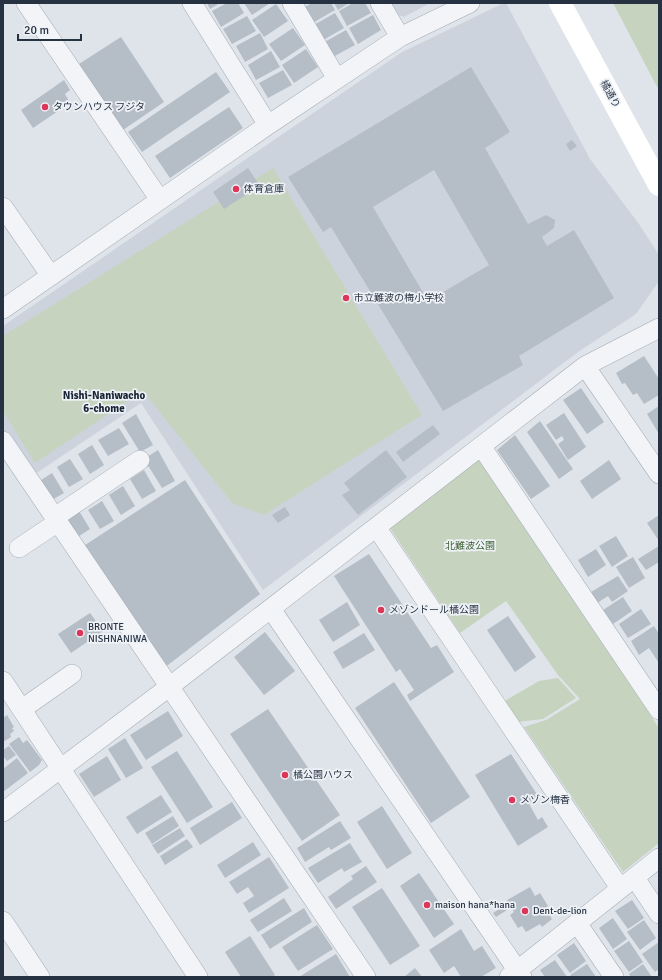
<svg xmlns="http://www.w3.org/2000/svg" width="662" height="980" font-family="Signika,'Noto Sans JP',sans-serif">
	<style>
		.built { fill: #ccd3dc }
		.green { fill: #c6d4bf }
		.building { fill: #b5bdc7; fill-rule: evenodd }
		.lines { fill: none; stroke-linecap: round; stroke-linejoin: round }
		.street-casing { stroke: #a4abb4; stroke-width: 20 }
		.street { stroke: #f2f4f7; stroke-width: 19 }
		.secondary { stroke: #fff; stroke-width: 22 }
		.poi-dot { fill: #dc3659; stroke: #eef2f7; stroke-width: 1.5 }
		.labels { text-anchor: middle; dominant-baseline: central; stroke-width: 3.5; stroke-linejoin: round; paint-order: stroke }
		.street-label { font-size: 10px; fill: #263242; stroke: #eef2f7 }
		.poi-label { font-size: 10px; fill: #263242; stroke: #eef2f7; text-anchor: start }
		.park-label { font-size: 10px; fill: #3d5f32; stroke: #eef2f7 }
		.neighbourhood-label { font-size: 11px; font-weight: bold; fill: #182333; stroke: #eef2f7 }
	</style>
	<rect width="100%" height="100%" fill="#dfe4ea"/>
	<!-- built -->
	<path class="built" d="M391,3H430L404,17L398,15Z
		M504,3H506L590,159L639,224L659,255V281L636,314L578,352L263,590L141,403L32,476L3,430V326L402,52Z"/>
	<!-- green -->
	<path class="green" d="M613,3H659V90L655,83Z
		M273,168L422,415L264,515L232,503L143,391L35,463L3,411V336Z
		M479,459L659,728V843L623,872L524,727L546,720L580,699L558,675L506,601L460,633L390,528Z
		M558,678L576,698L543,719L518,722L503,702L539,681Z"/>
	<!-- building -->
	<path class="building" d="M207,3H220L210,9Z
		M227,3H238L244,13L221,27L212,11Z
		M244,3H270L252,15Z
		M312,3H331L335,10L311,24L303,8Z
		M334,3H349L338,10Z
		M353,3H365L371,13L347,26L339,11Z
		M276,4L288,21L264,37L252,20Z
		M335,13L344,28L320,42L312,26Z
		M373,15L381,30L358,44L349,28Z
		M247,16L256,31L232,44L223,29Z
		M293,28L305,45L281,61L269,44Z
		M346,30L355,45L331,58L323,43Z
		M260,33L268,49L245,62L236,46Z
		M121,37L164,102L123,130L79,64Z
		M306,49L318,67L294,83L282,65Z
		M271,51L280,67L256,80L248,65Z
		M471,67L510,132L485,148L528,224L546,215L555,220L554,228L542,237L547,246L574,230L614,298L519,356L523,365L443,411L331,227L323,232L288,177ZM434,170L489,265L428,301L373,207Z
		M283,70L292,85L268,98L259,83Z
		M216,72L230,92L142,152L128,132Z
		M64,80L70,90L65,94L70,103L33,128L21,110Z
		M229,107L243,128L170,178L155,156Z
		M572,140L577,146L570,151L566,144Z
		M248,168L260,186L224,209L213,192Z
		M644,356L659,379V395L644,404L637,393L633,395L625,383L622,384L616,373Z
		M581,388L604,422L587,434L563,400Z
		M659,406V434L647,414Z
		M564,413L586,447L568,460L558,444L564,440L562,436L556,440L546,425Z
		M136,414L153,445L140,452L122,423Z
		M540,421L573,469L559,479L527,432Z
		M433,425L440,434L403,462L396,452Z
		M119,428L129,444L108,456L98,440Z
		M515,435L550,486L531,499L497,450Z
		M92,445L104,465L90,474L78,454Z
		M158,450L175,481L162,488L144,459Z
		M386,450L407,477L358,515L342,495L350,490L344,483Z
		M70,459L83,479L69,487L57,467Z
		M609,460L621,479L592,499L580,481Z
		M144,470L156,491L142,499L130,479Z
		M52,473L64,493L50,501L38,482Z
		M185,480L260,594L168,665L163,666L82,547Z
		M123,486L135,506L121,515L109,495Z
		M102,501L114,521L100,529L88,510Z
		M285,507L290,515L278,523L272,515Z
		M78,509L90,529L76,538L64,518Z
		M659,515V541L647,523Z
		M616,536L628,556L612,567L599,546Z
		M659,546V562L646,570L638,559Z
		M596,549L606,565L588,577L578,560Z
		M369,554L431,648L437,645L454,672L410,701L407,695L414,690L400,669L396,672L334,576Z
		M633,557L645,578L629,588L616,567Z
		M618,576L628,591L612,602L608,596L597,603L591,592Z
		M623,597L632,611L613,624L603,610Z
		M347,602L360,625L333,642L319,620Z
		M641,609L651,624L628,638L619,624Z
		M90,613L103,631L71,653L58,634Z
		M508,616L536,657L515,672L487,630Z
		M654,626L659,634V663L649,648L639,655L631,641Z
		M265,632L295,671L264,695L234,657Z
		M364,633L375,650L343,669L333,652Z
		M394,682L470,797L431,823L355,708Z
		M268,709L340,815L302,841L230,734Z
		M168,711L183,736L146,760L130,735Z
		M7,715L14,727L12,728L14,731L10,734L11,737L3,742V718Z
		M19,737L23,743L27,740L42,760L39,765L30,772L9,744Z
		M125,738L143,768L126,778L108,749Z
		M9,746L16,755L7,761L3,756V750Z
		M177,751L213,807L187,823L151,767Z
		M511,754L538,796L529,804L538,820L542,817L548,827L518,846L475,775Z
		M107,756L121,780L94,797L79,774Z
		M17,758L28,773L3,792V769Z
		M161,795L172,812L137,834L126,817Z
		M232,802L242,818L200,845L190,828Z
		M382,806L412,853L387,869L357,822Z
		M173,816L179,826L152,844L145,833Z
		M340,821L351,838L331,850L329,847L305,862L297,848Z
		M180,828L185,836L158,854L152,845Z
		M187,839L193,847L165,865L160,856Z
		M253,842L261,855L225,878L217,865Z
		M350,843L362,862L344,872L342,868L318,883L308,868Z
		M269,857L289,888L249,913L243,903L254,896L248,887L237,894L229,882Z
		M366,866L377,882L336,909L328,897L353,879L351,876Z
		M419,873L454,924L434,938L400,886Z
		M530,887L535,896L540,893L548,906L546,909L552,919L542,927L540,924L526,932L522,926L518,928L510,915L514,912L507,900Z
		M382,888L420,946L390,965L352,907Z
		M284,898L292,911L258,932L250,920Z
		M632,900L644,918L628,929L615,911Z
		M504,906L507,910L496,917L493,913Z
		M304,908L312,922L270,949L261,935Z
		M613,918L627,939L613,949L599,928Z
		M644,920L656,938L640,950L627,932Z
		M317,925L333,949L298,971L282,947Z
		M461,929L474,951L482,946L496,968L481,977H461L454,966L444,973L429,950Z
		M250,936L275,975L272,977H241L225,952Z
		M629,941L643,962L629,972L614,951Z
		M659,942V969L655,972L642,954Z
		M574,943L586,961L570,973L557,955Z
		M336,954L350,977H299Z
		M555,960L567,977H545L540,970Z
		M587,964L596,977H572L570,975Z
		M643,964L652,977H631L629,974Z
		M415,968L422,977H404Z"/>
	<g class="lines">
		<defs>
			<path id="street" d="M26,3L160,200
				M192,3L268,125
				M292,3L337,79
				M380,3L400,37
				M3,207L51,276
				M3,309L268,125L400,37L470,3
				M585,366L659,474
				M3,441L366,977
				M481,446L659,710
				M55,517L140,460
				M376,527L620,888
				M19,548L58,522
				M271,609L522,977
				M3,681L198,977
				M22,709L72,674
				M3,812L169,687L585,366L659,328
				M635,878L659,914
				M3,921L40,977
				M577,923L614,977
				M509,977L659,858"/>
		</defs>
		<!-- street casing -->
		<use href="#street" class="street-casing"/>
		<!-- street -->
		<use href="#street" class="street"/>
		<!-- secondary -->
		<path class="secondary" d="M560,3L659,185"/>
	</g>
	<!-- markers -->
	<g class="poi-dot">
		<circle cx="45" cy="107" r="4"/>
		<circle cx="236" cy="189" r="4"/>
		<circle cx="346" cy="298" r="4"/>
		<circle cx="381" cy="610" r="4"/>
		<circle cx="80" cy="633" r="4"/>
		<circle cx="285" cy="775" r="4"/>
		<circle cx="512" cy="800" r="4"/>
		<circle cx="427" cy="905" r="4"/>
		<circle cx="525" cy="911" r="4"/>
	</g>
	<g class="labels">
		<!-- street labels -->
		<g class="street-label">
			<text transform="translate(610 94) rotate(62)">橘通り</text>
		</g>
		<!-- poi labels -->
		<g class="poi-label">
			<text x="53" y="107">タウンハウス フジタ</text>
			<text x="244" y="189">体育倉庫</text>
			<text x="354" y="298">市立難波の梅小学校</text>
			<text x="389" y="610">メゾンドール橘公園</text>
			<text x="88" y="627">BRONTE<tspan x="88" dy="12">NISHNANIWA</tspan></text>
			<text x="293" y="775">橘公園ハウス</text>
			<text x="520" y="800">メゾン梅香</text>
			<text x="435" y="905">maison hana*hana</text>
			<text x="533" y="911">Dent-de-lion</text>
		</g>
		<!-- park labels -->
		<g class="park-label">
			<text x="470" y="546">北難波公園</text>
		</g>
		<!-- neighbourhood labels -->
		<g class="neighbourhood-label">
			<text x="104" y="395">Nishi-Naniwacho<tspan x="104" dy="13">6-chome</tspan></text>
		</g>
	</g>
	<!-- border -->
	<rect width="662" height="980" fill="none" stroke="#263242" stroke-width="8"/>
	<!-- scale -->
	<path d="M18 34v6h63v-6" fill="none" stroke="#263242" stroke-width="2"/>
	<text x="24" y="34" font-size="12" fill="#263242" stroke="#eef2f7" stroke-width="3" paint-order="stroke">20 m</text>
</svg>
